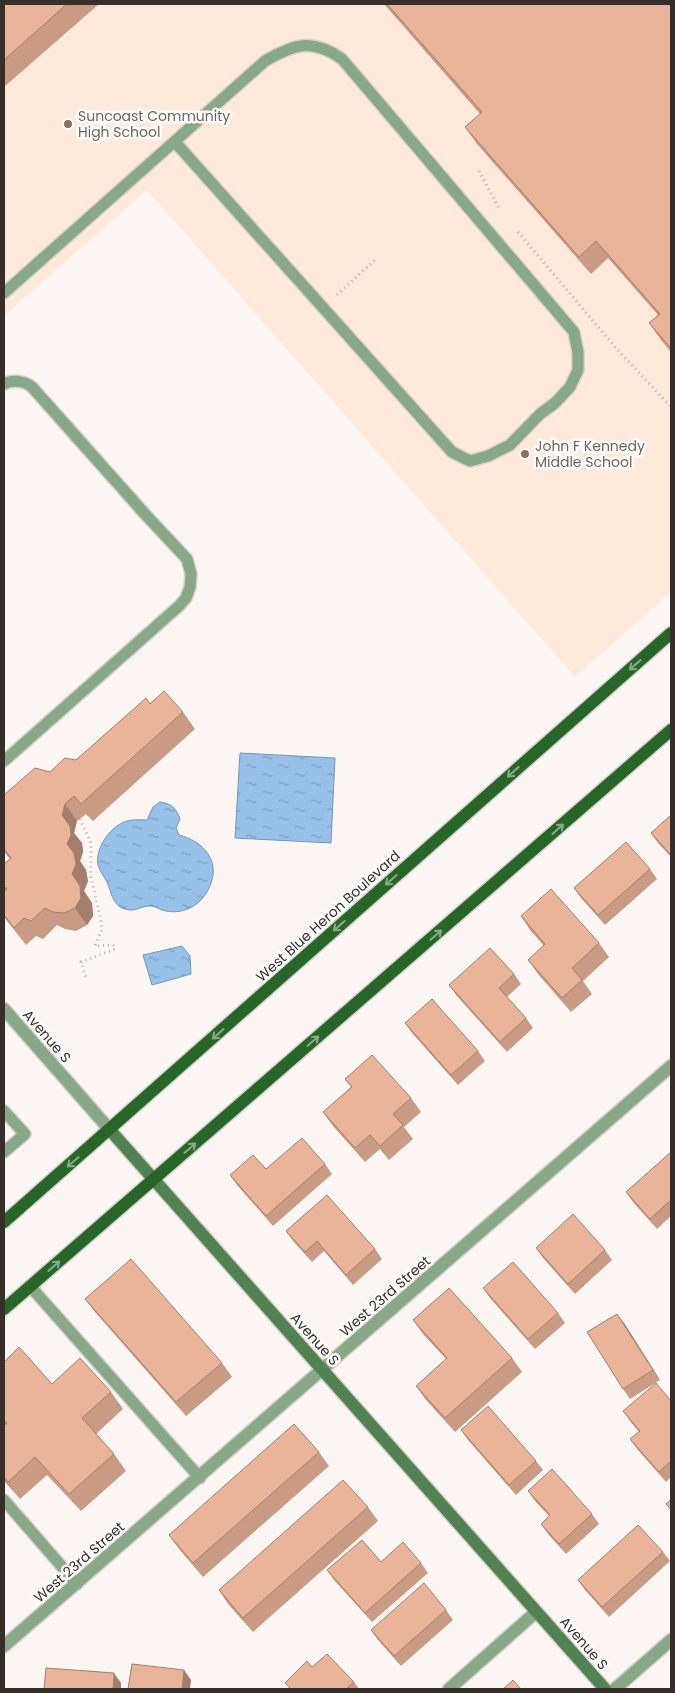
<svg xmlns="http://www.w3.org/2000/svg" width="675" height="1693" font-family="Poppins,sans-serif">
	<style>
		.education { fill: #fee9da }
		.water { fill: url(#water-ripples); stroke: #7b95af }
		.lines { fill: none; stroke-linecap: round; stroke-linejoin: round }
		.lane-casing { stroke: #d8d2cf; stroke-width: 14 }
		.street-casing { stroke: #d8d2cf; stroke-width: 15 }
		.secondary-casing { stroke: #d8d2cf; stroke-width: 15 }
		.primary-casing { stroke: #d8d2cf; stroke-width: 15 }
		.path { stroke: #b7b1ae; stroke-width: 3; stroke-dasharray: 1 4; stroke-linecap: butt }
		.lane { stroke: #89a887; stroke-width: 11 }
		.street { stroke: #89a887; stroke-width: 12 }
		.secondary { stroke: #528251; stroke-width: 12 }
		.primary { stroke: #286529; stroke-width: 12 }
		.wall { fill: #c99b85 }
		.shaded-wall { fill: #a47e6c }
		.building { fill: #eab49b; stroke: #a47e6c }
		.oneway { stroke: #89aa89 }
		.education-dot { fill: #8d6e63; stroke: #fff; stroke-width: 2 }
		.labels { text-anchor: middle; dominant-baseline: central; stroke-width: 5; stroke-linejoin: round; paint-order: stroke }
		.education-label { font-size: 14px; fill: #785e54; stroke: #fff; text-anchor: start }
		.street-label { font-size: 14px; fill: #382e29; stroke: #fff }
	</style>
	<defs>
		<pattern id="water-ripples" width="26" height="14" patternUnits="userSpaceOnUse" patternTransform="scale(1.25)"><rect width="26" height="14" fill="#98c1e9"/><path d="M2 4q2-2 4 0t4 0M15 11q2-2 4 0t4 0" fill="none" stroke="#7d9dbd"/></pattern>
	</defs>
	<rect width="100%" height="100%" fill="#fbf6f4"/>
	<!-- education -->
	<path class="education" d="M4,4H671V592L575,677L147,190L4,316Z"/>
	<!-- water -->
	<path class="water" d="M240,753L335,758L331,843L235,838Z
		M160,802C172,804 176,808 180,819L176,828L179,835C203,841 222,861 209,888C201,906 182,916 162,910C159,909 155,906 151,906C140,905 136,914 122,908C112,903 111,891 107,882C104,877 100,871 98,865C95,849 109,828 124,822C131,819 140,820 147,820L153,807Z
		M182,946L190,956L191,974L152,985L143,955Z"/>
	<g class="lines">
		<defs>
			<path id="lane" d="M4,293L265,61C294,44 312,38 342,59L574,332L578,353V370L570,387L555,403L540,414L510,445L488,456L470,461L452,452L175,142
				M4,384C12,379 25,381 32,387L144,513L187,559L191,574L190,587L186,598L179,606L4,761
				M4,1111L25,1134L4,1152
				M30,1286L200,1478
				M4,1500L77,1584"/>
			<path id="street" d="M4,1009L110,1130
				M4,1646L671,1066
				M449,1689L536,1612
				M615,1689L671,1640"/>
			<path id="secondary" d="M110,1130L605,1689"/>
			<path id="primary" d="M4,1222L671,633
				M4,1309L671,730"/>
		</defs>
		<!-- lane casing -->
		<use href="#lane" class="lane-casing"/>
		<!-- street casing -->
		<use href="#street" class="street-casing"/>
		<!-- secondary casing -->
		<use href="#secondary" class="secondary-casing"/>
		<!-- primary casing -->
		<use href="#primary" class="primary-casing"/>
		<!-- path -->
		<path class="path" d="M479,171L500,210
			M518,232L615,347L671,407
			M337,295L377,258
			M80,819L91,843V877L100,916L102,929L95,946L113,945L115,949L81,962L86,978"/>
		<!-- lane -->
		<use href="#lane" class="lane"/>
		<!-- street -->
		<use href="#street" class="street"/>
		<!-- secondary -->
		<use href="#secondary" class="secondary"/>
		<!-- primary -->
		<use href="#primary" class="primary"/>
	</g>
	<!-- wall -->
	<path class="wall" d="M4,4H99L4,87Z
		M384,4H671V352L661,340L649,323L658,315L608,258L591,274L477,144L465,127L480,114Z
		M150,704L183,712L195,729L93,821L86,814L77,821L74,833L82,843L83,852L80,861L86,870L88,881L84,891L92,903L93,916L87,925L76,931L65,929L57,925L43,939L36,936L26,945L4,917V892L5,891L4,890V864L10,859L4,852V795L76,760Z
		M671,815V857L658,843L651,833Z
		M650,869L657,879L605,925L581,898L574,888Z
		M521,916L599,943L609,957L583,981L592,994L571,1012L538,974L528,960L544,946L530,930Z
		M514,974L521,984L507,997L526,1018L533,1028L507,1052L456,995L449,985Z
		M405,1023L478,1051L485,1061L458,1085L412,1033Z
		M345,1079L411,1098L421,1112L404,1127L413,1139L389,1160L380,1149L365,1162L333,1126L323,1112L351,1087Z
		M671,1152V1216L657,1229L633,1202L626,1192Z
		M325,1164L332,1174L273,1226L237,1185L230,1175L266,1169Z
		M286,1231L375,1249L382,1259L353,1285L324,1251L312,1262L293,1241Z
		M536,1248L605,1250L612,1260L575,1294L543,1258Z
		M483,1288L558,1313L565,1323L535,1349L490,1298Z
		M85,1299L222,1363L232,1377L186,1416L95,1312Z
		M413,1320L512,1358L522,1372L455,1432L426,1400L416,1386L446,1359L423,1334Z
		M624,1323L660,1380L630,1399L623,1389Z
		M4,1362L52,1384L111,1392L123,1409L96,1434L114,1454L126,1471L81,1511L47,1475L20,1499L4,1481V1426L5,1425L4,1424Z
		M671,1401V1477L666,1482L637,1449L630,1439L639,1432L630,1421L623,1411Z
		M461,1430L536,1461L543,1470L516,1495L468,1440Z
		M319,1452L329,1466L203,1577L179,1549L169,1535Z
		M528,1491L592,1514L599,1524L566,1554L548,1534L541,1524L549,1516L535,1501Z
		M368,1507L378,1521L253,1632L228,1604L219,1590Z
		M663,1552L670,1561L609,1617L585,1590L578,1580Z
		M381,1562L421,1563L428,1573L372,1622L334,1580L327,1570Z
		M446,1610L453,1620L401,1666L378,1640L371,1630Z
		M312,1667L354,1682L359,1689H290L285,1683Z"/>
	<!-- shaded-wall -->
	<path class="shaded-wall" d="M65,804L77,821L74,833L82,843L83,852L80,861L86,870L88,881L84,891L92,903L93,916L87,925L75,908L72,874L62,815Z
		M617,1314L624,1323L660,1380L653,1370Z
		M184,1670L191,1680L190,1689H182Z
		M114,1673L121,1683V1689H113Z"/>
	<!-- building -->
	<path class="building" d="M4,4H67L4,60Z
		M387,4H671V348L649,323L660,314L596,241L579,257L465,127L482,112Z
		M164,691L183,712L81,804L74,796L65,804L62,815L70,826L71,835L67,844L74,853L76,864L72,874L80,886L81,898L75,908L64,913L53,912L45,908L31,921L24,918L14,928L4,915V892L7,889L4,886V864L11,858L4,849V824L5,823L4,821V795L35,768L50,772L65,758L76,760L146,698L150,704Z
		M671,815V855L651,833Z
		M626,842L650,869L598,915L574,888Z
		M551,889L599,943L572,968L582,980L562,998L528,960L545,944L521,916Z
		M490,948L514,974L499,988L526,1018L500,1042L449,985Z
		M432,999L478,1051L451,1075L405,1023Z
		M372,1055L411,1098L393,1114L403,1125L380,1146L370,1135L355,1148L323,1112L352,1087L345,1079Z
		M302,1138L325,1164L266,1216L230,1175L253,1155L266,1169Z
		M671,1152V1200L650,1219L626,1192Z
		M327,1195L375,1249L346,1275L317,1241L305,1252L286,1231Z
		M573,1214L605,1250L568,1284L536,1248Z
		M131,1259L222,1363L176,1402L85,1299Z
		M513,1262L558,1313L528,1339L483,1288Z
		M449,1288L512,1358L445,1418L416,1386L447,1358L413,1320Z
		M617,1314L653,1370L623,1389L587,1332Z
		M19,1347L52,1384L80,1358L111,1392L82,1418L114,1454L69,1494L35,1457L8,1482L4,1477V1426L7,1423L4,1420V1362Z
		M656,1383L671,1401V1461L659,1472L630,1439L640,1431L623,1411Z
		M488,1406L536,1461L509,1485L461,1430Z
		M294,1424L319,1452L193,1563L169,1535Z
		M552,1469L592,1514L559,1544L541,1524L550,1515L528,1491Z
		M343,1480L368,1507L243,1618L219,1590Z
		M671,1499V1510L666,1504Z
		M638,1525L663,1552L602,1607L578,1580Z
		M362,1540L381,1562L403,1542L421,1563L365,1613L327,1570Z
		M424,1583L446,1610L394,1656L371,1630Z
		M327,1654L354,1682L346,1689H291L285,1683L307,1661L312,1667Z
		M132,1664L184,1670L182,1689H128Z
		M46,1668L114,1673L113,1689H44Z
		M513,1680L521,1689H503Z"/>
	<!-- one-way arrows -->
	<defs><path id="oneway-shaft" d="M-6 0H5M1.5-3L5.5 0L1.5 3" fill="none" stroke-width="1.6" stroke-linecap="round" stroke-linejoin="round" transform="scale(1.25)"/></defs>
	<g class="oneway">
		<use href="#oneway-shaft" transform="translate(635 665) rotate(139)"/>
		<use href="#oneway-shaft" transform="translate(513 772) rotate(138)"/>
		<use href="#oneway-shaft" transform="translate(558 829) rotate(-42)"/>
		<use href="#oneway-shaft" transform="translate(391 880) rotate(138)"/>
		<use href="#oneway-shaft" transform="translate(339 926) rotate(138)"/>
		<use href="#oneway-shaft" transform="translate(436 935) rotate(-41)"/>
		<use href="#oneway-shaft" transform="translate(218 1034) rotate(138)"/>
		<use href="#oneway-shaft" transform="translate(313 1041) rotate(-41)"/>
		<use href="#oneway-shaft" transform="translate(190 1148) rotate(-41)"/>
		<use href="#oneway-shaft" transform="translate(73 1162) rotate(139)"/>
		<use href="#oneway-shaft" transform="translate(54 1266) rotate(-41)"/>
	</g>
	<!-- markers -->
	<g class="education-dot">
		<circle cx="68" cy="124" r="5"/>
		<circle cx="525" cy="454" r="5"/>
	</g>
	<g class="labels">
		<!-- education labels -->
		<g class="education-label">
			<text x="78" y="116">Suncoast Community<tspan x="78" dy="16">High School</tspan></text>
			<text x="535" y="446">John F Kennedy<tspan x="535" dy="16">Middle School</tspan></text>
		</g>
		<!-- street labels -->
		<g class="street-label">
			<text transform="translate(328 916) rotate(-42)">West Blue Heron Boulevard</text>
			<text transform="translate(47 1036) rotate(49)">Avenue S</text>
			<text transform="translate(385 1296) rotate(-41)">West 23rd Street</text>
			<text transform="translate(315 1339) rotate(48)">Avenue S</text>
			<text transform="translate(79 1562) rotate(-41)">West 23rd Street</text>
			<text transform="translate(584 1643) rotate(49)">Avenue S</text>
		</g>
	</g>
	<!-- border -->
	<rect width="675" height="1693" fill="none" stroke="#382e29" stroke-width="10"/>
</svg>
